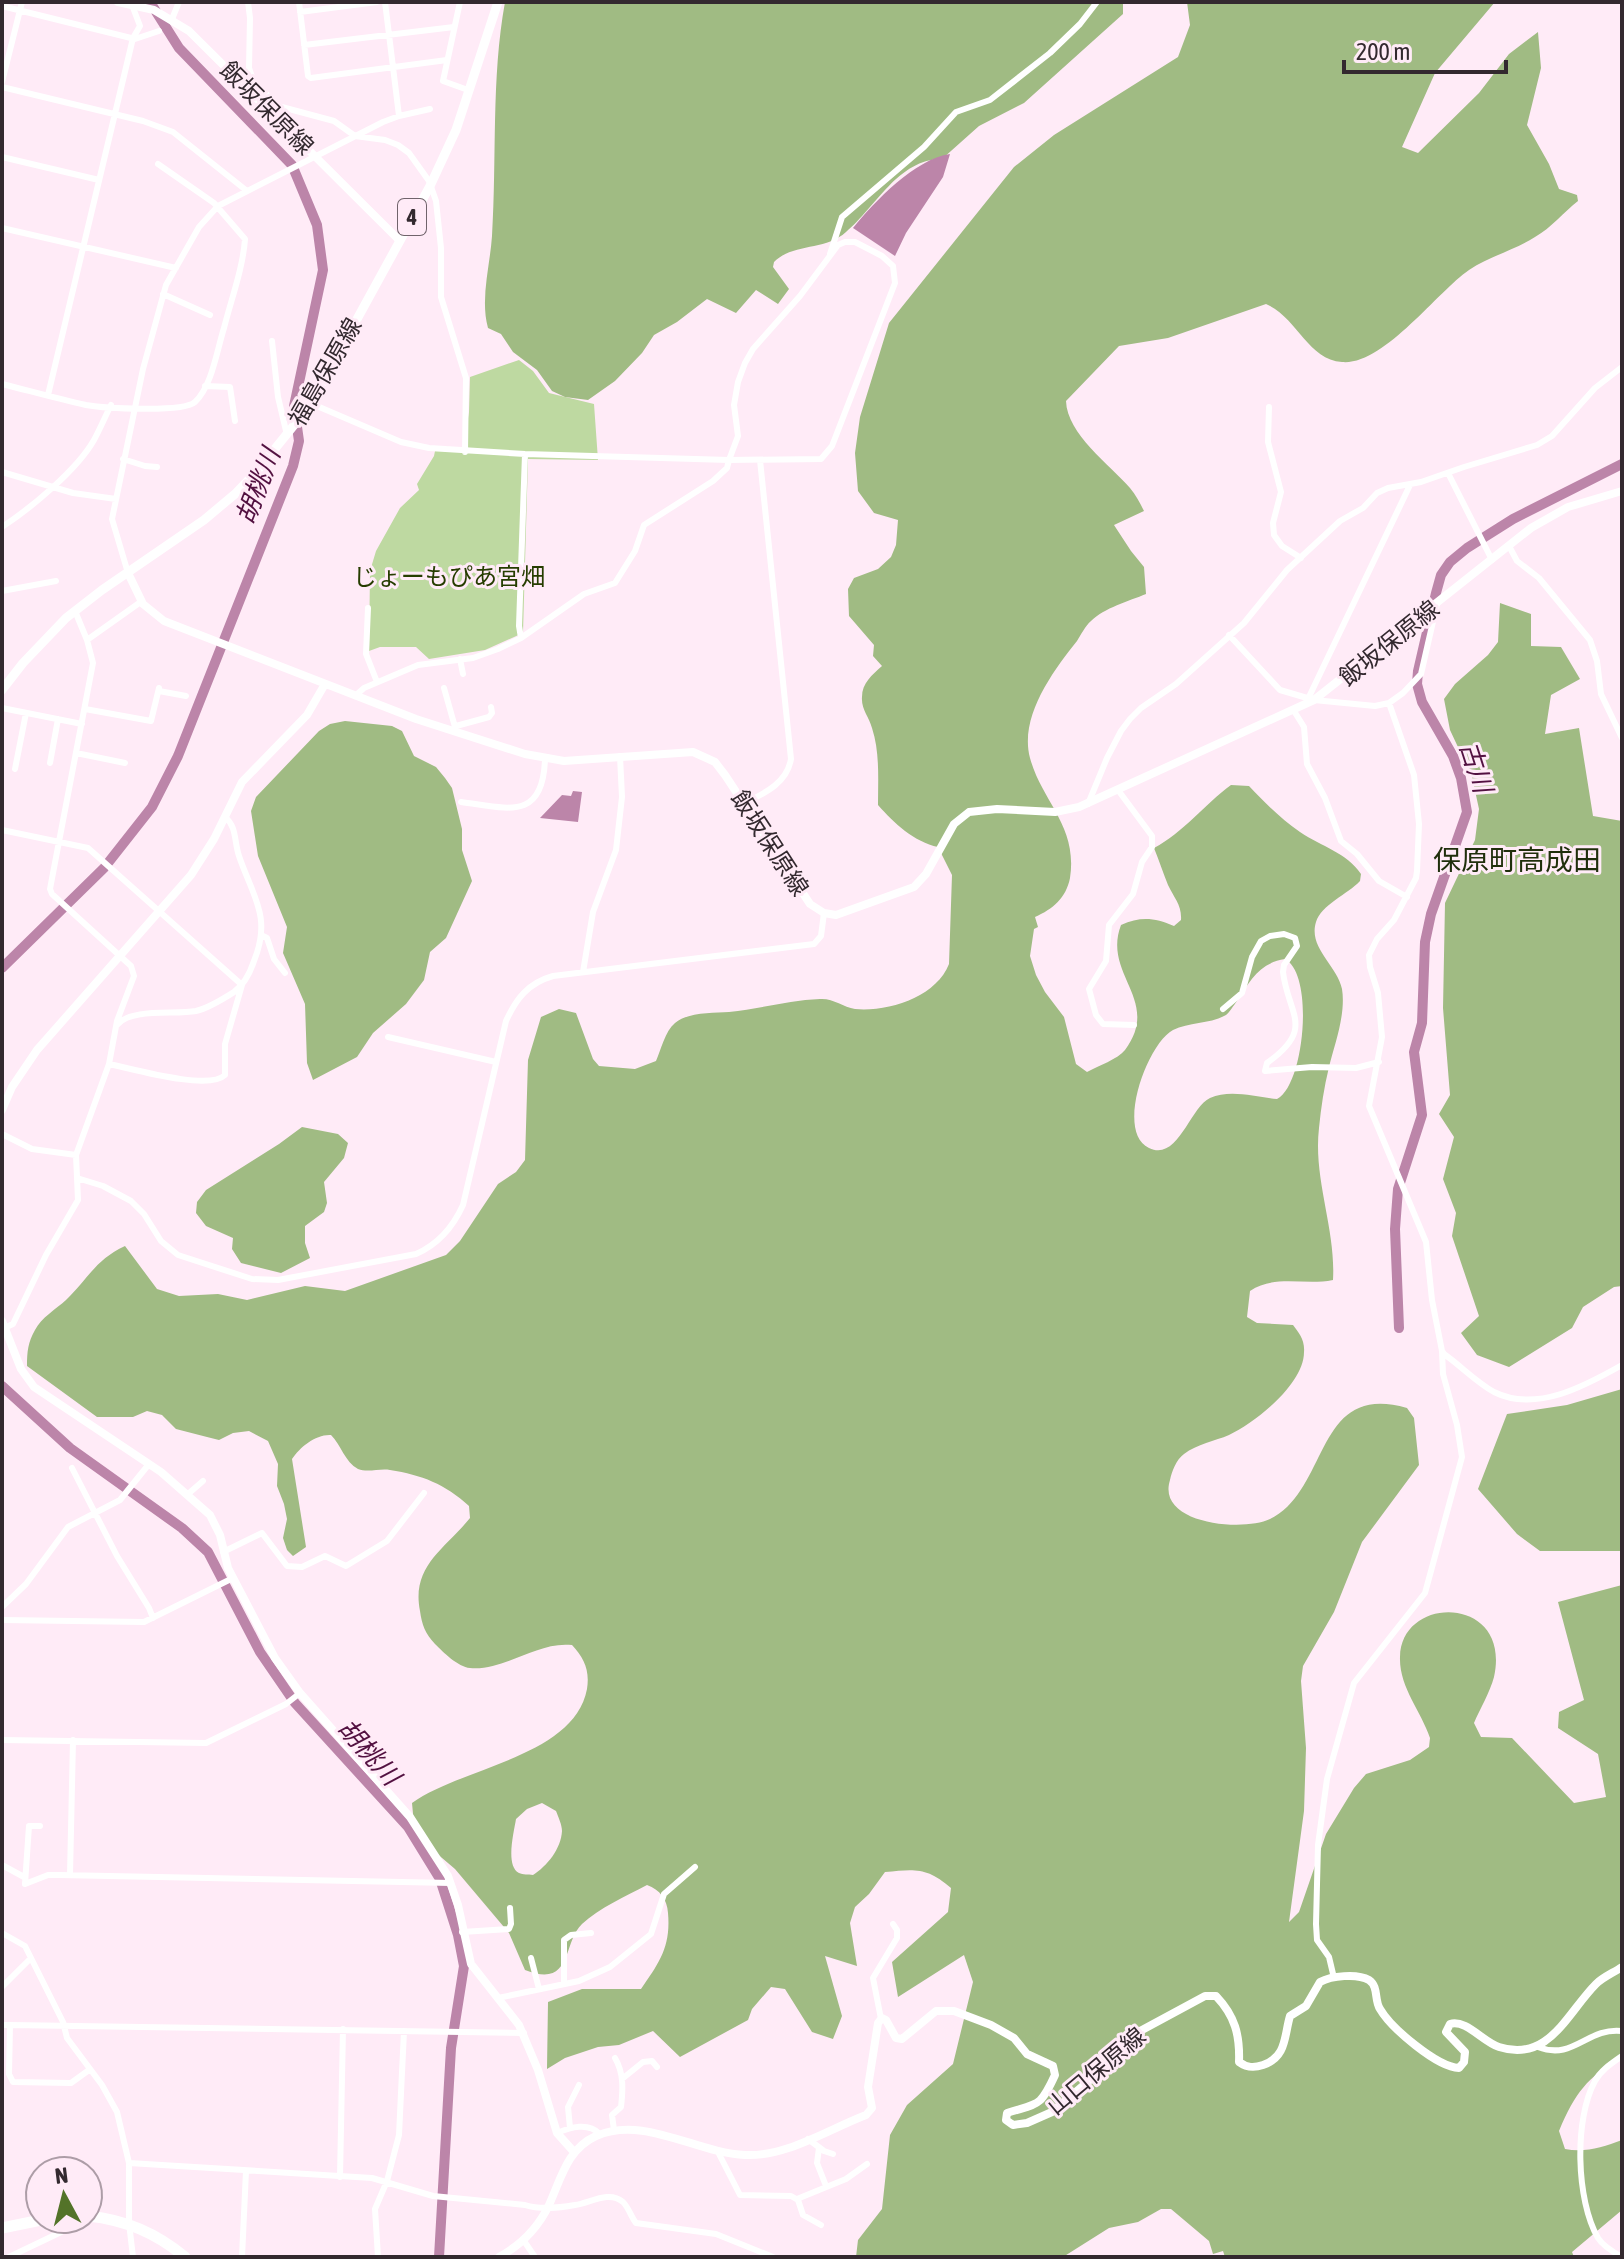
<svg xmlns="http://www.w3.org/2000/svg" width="1624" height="2259" font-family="'Asap Condensed','Noto Sans JP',sans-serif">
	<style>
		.green { fill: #bed9a1 }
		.forest { fill: #a0bb83; fill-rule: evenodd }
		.water { fill: #bc85a9 }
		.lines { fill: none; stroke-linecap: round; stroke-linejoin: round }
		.river { stroke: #bc85a9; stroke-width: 10 }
		.street { stroke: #fff; stroke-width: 6 }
		.secondary { stroke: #fff; stroke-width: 8 }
		.primary { stroke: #fff; stroke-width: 9 }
		.highway { stroke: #fff; stroke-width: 11 }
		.labels { text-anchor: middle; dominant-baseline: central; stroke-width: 6; stroke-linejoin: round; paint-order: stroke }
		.shield { fill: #ffebf7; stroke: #70636b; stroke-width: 2 }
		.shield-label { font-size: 22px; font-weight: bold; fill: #33292f }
		.street-label { font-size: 24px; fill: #33292f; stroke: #ffebf7 }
		.park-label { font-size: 24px; fill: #263d00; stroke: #ffebf7 }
		.water-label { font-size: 26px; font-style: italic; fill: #531141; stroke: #ffebf7 }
		.quarter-label { font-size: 28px; fill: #202f0c; stroke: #ffebf7 }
	</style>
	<rect width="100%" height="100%" fill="#ffebf7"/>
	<!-- green -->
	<path class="green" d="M519,360L533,371L549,393L594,404L598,460L528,459L523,633L485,650L429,659L416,647H380L369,651L370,571L376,551L400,508L419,490L417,484L434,456L436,446L463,448L469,412L470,377Z"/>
	<!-- forest -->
	<path class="forest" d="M505,2H1123V14L1024,103L979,126L942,159C898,159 876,207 846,232C825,251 793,243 774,262L773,267L789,289L778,304L756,290L736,313L707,299L677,322L654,335L642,353L615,381L588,400L565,397L552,391L537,370L513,352L501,334L488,328C480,299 490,266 492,236C497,158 491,79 505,2Z
		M1187,2H1495L1435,73L1402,147L1418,153L1479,93L1509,54L1538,32L1541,68L1527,125L1549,164L1559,189L1577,195L1578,201C1564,212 1551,228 1535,237C1515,250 1490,256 1469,270C1437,292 1383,366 1342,362C1307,359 1297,317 1266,304L1168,338L1119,346L1066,401C1067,434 1110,465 1130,488C1136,495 1140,503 1144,511L1114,525L1131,551L1144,567L1146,594C1129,601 1104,608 1091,621C1085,626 1081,635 1077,641C1053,671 1019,717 1030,758C1042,802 1078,826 1070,878C1066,898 1053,909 1035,917L1038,927L1034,929L1030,956L1036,975L1045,992L1064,1017L1076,1064L1087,1072C1098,1066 1118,1059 1125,1050C1162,1000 1102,975 1121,925C1141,916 1155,918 1174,926L1181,920C1182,905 1174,898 1168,885C1163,873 1159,860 1154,848C1184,832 1204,805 1231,785L1249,786C1265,803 1281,819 1300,832C1322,847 1346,852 1361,874L1360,881C1348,894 1321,905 1316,922C1308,948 1337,965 1342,989C1346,1014 1335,1043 1329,1067C1324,1087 1321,1108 1319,1128C1313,1179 1336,1229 1333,1280C1305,1286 1275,1274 1250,1291L1247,1317L1257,1323L1293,1325C1299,1333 1305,1340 1304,1352C1304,1384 1256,1422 1229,1435C1215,1441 1197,1444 1184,1454C1176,1460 1172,1471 1170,1480C1156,1524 1243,1532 1270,1519C1330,1490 1314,1381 1407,1408L1414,1418L1419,1465L1362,1542L1334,1612L1303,1666L1301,1681L1306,1748L1304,1811L1289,1922L1299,1912L1326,1834L1354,1788L1366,1774L1410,1760L1429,1747L1430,1738C1421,1711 1399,1687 1400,1657C1401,1594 1512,1595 1494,1677C1490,1692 1480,1709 1474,1723L1481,1737L1512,1738L1574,1803L1606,1797L1598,1754L1558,1728L1559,1712L1584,1700L1558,1602L1622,1585V2055C1586,2080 1576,2091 1559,2131L1565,2149C1585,2153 1603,2147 1622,2140V2210L1572,2252L1574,2257H1225L1223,2251L1213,2254L1209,2241L1171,2209H1161L1138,2222L1109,2228L1063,2257H856L858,2240L882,2209L890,2135L907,2105L953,2064L973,1982L964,1955L898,1997L892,1962L948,1912L951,1888C927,1867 915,1869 885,1872L869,1894L855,1907L850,1923L857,1966L825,1956L842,2016L833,2039L812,2032L785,1989L771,1987L752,2009L748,2020L680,2057L653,2031L619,2045L598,2047L565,2058L547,2069L548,2002L582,1989H641C659,1963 671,1947 668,1913C667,1899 660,1890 647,1885C626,1896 599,1908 582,1924C562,1943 573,1989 525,1970L509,1933L455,1869L415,1835L412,1803C462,1767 574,1757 587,1689C590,1670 584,1658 572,1645C537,1641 505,1671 470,1668C458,1667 443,1652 435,1644C425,1633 422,1625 420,1611C411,1566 445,1549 470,1518L469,1506C445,1484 422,1475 390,1470C380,1468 368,1473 358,1469C345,1462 341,1445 331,1435C316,1434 300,1447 292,1459L306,1547L293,1556L287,1550L283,1538L287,1519L284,1504L277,1486L278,1464L268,1441L249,1431L233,1433L219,1440L207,1437L176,1429L162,1415L147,1411L133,1417H97L27,1366C27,1352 28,1342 35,1330C41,1318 56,1309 66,1300C88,1279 95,1260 125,1246L157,1289L179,1296L218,1294L247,1300L305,1286L345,1291L446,1255L460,1241L498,1184L516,1172L525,1160L528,1060L541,1017L559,1009L576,1013L593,1059L599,1066L635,1069L656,1061C661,1050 665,1031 675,1023C688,1012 713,1013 729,1012C760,1009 789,1000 820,999C833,998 843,1007 855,1009C889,1012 936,997 949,964L952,875L938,847C914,842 894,823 878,805C878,780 880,752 872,728C869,717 861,709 862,697C862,683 872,675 882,666L873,656L874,645L849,616L848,589L854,578L878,569L891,557L896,545L898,520L874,513L858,491L855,453L860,417L889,323L1014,167L1054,135L1178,57L1190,25ZM1285,959C1315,975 1304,1086 1277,1099C1256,1097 1230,1089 1210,1098C1190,1107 1178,1162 1149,1148C1115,1132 1147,1044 1173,1030C1189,1022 1211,1024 1226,1015C1230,1012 1233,1006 1237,1001C1250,981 1259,963 1285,959ZM542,1803L556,1811C558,1816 562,1825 562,1831C561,1849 547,1866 533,1875C528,1874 523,1875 519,1873C505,1866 514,1832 516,1819L527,1809Z
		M1500,603L1531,614V646L1561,647L1580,679L1551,695L1545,734L1579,728L1593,816L1622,821V1286L1614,1287L1583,1307L1572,1328L1509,1367L1477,1355L1461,1333L1479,1316L1452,1236L1456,1213L1443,1179L1454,1137L1439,1114L1450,1095L1443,1008L1445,903L1475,840L1479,809L1472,777L1450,730L1444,699L1455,684L1488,655L1498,642Z
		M345,721L392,726L402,731L414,756L436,767L445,778L452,788L462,829V850L472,881L446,938L430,952L424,980L406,1004L373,1033L357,1057L313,1080L307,1063L305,1004L283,953L287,927L258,856L251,811L256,797L319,731L330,724Z
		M302,1127L338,1134L348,1143L344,1158L324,1182L327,1203L324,1212L305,1226V1243L310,1258L281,1273L241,1263L232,1249L233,1238L206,1226L196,1213L197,1202L206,1190L279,1144Z
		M1622,1389V1551H1540L1517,1534L1478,1489L1507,1414L1567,1405Z"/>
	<!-- water -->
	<path class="water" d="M950,154L943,177L906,233L895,256L853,228C875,201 915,159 950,154Z
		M573,791L582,792L578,822L540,818L562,795L571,796Z"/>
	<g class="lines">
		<!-- river -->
		<path class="river" d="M2,968L104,868L152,807L178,756L293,466L299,441L294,406L323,270L317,225L292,165L179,48L150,2
			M1399,1328L1395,1229L1398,1189L1422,1115L1414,1052L1422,1023L1425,942L1431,914L1467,812L1461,778L1453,756L1422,702L1417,684L1418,671L1436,593L1441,575L1450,562L1467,548L1513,519L1622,464
			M2,1386L70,1448L182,1528L208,1552L260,1652L295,1703L408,1827L440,1879L458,1935L464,1966L451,2048L439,2257"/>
		<!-- street -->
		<path class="street" d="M248,2L250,18L249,68L253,80L278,106L334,121L355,136L385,140L398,145L409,153L429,181L436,201L441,248V297L466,378L465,452
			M299,2L308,76L311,78L447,60
			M460,2L443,81L468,90
			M2,6L135,39L159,31
			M300,12L377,2
			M172,19L179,2
			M304,45L454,27
			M2,82L22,2
			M2,87L143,121L173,132L247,191
			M399,116L430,109
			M2,157L99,180
			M2,228L176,268
			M830,254L842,217L924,147L956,112L990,100L1050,53L1080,24L1097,2
			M163,294L210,315
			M272,341L278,397L287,435
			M2,384C30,391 58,399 86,405C103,408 183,413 195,402C212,386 217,350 224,328C231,300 243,268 245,239L214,203L158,164
			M205,386L230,387L235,421
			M48,395L133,38L140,26L132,5
			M310,403L401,442L429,448L525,454L729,460L738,436L734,405L738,382L745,363L753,349L800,296L838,245L845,242H855L882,256L893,266L895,283L832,446L821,459L729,460L727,468L713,481L644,525L635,551L615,583L584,594L521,638L498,649L473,658L418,665L364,688L355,696
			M1269,407L1268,442L1281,492L1273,523L1274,535L1282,546L1301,558
			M123,459L145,466L157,467
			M2,472L73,493L116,499
			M1448,473L1492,560
			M2,527C31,508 77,470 94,440C100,429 105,417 111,405
			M1509,546L1517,561L1539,578L1590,640L1597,661L1601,694L1622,738
			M128,573L112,519L143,369L166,285L199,227L218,206L383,122L399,116L385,2
			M2,591L56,581
			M368,608L366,654L377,682
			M75,611L87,640
			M1229,635L1280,690L1314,700L1375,706L1389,703L1403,693L1421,674L1437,604
			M521,638L519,626L525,454
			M460,659L463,674
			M444,688L455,727
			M159,691L186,696
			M1308,699L1410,485
			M2,708L82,724
			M85,709L151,721L159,688
			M1294,711L1304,727L1307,764L1325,798L1341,841L1357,854L1379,881L1407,897
			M452,731L456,726L489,717L492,713L491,707
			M76,753L125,763
			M50,763L58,719
			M15,769L26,713
			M1118,790L1152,836V847L1142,862L1133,894L1109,925L1106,961L1089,989L1096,1015L1103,1024L1134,1025
			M461,802C507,808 543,822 545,759
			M745,803C765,793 787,783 791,759L760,460
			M1088,804L1107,758L1121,731L1130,719L1141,708L1176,684L1244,623L1287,570L1340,521L1363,508L1377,493L1388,488L1421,482L1464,467L1537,445L1552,436L1595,388L1622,367
			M2,830L88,848L242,985L225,1044V1075C209,1091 133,1069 109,1064
			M263,936L267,938L274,959L285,973
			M583,972L593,912L616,850L622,797L620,756
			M1223,1009L1242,993L1252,957L1261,941L1270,936L1284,934L1295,938L1297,946L1284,965L1283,972C1288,1015 1316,1028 1267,1063L1265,1071L1312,1067L1356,1068L1379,1062
			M118,1024C132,1008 175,1015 196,1011C209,1008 223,999 234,992C245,984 250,973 254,961C272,917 253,897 239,856C234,841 237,827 225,817
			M388,1037L496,1062
			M2,1134L32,1149L76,1155
			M77,1178L103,1186L131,1201L144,1214L161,1241L178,1255L252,1279L278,1280L416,1254C439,1244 453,1227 463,1205L506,1021C516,999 528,983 553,976L814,944L821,936L824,913
			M2,1329L13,1324L46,1255L78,1200L76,1155L109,1064L117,1021L134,976L131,966L52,894L50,889L93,663L87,640L142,601
			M1442,1351L1444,1354C1461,1366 1476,1382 1494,1392C1536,1413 1585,1386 1622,1365
			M72,1468L117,1556L149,1608L153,1618
			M188,1494L203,1481
			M223,1552L262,1533L287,1566L302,1567L325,1556L346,1566L387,1541L424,1493
			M2,1607L26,1584L68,1527L120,1500L149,1464
			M2,1620L144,1622L233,1578
			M2,1740L206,1743L286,1704L300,1693
			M40,1826H29L25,1884L48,1875H60L451,1883
			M2,1865L24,1877
			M70,1875L73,1740
			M462,1932L509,1929L511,1924L510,1908
			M2,1933L25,1946L63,2022L67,2038L102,2085L117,2112L129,2163V2223L133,2257
			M531,1958L539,1989
			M1334,1978L1329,1957L1317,1940L1316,1924L1318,1845L1327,1779L1354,1683L1425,1593L1462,1457L1457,1425L1443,1374L1442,1351L1432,1300L1426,1242L1369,1106L1382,1037L1378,993L1370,967L1369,955L1377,939L1394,920L1416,878L1417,871L1419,824L1414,775L1389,703
			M564,1984V1940L571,1935L591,1933
			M2,1987L31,1958
			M498,1998L579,1981L610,1967L651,1934L664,1894L695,1867
			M881,2019L873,1978L897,1938V1930L893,1924
			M2,2025H10L9,2074L13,2082L71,2083L89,2070
			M10,2025L524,2033
			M1538,2047C1574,2061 1587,2027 1622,2031
			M622,2079L643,2062L652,2061L657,2067
			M570,2128L568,2107L579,2085
			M614,2130L612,2115L621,2107C623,2090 624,2073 615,2058
			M557,2133C571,2127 588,2122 600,2134
			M808,2139L824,2151L833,2154
			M819,2148L817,2163L826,2186
			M718,2152L740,2195L791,2196L798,2200L803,2215L821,2225
			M129,2163L372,2178L433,2196L525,2205C541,2210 558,2208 575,2205C590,2203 609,2190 623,2202C629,2208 631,2217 636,2223L716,2234L773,2257
			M340,2177L343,2029
			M797,2199L846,2179L867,2164
			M524,2241L535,2257
			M9,2257L80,2223L82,2219
			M242,2257L246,2171
			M378,2257L375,2209L387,2181L399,2135L404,2031
			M1622,2257C1613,2252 1603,2246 1598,2238C1576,2200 1574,2119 1595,2081C1601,2070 1612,2063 1622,2056"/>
		<!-- secondary -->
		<path class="secondary" d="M118,2L154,10L189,31L399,240
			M128,573L143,604L164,621L416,719L525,754L564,761L693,752L715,762L725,775L810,904L824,913L836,915L914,887L926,874L954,824L969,812L997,809L1055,812L1079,807L1314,700L1531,528L1568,507L1622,491
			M2,1110L12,1087L37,1050L191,875L214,839L242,782L307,715L325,684
			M2,1321L21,1369L34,1387L161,1472L210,1515L220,1535L228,1568L275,1658L300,1693L410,1817L448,1876L458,1905L471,1964L519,2025L538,2070L557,2133L574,2152
			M499,2257C521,2245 538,2228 549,2205C561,2179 567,2149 596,2136C644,2115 696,2153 745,2155C786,2157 827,2130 866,2115L872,2108L868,2087L878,2023L882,2018L886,2020L896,2038L902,2039L936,2011H954L991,2025L1014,2038L1027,2054L1053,2066L1055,2075C1040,2108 1038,2103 1007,2113L1006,2120L1013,2125L1027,2123L1052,2112L1104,2068L1129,2037L1205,1996H1216C1235,2016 1240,2035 1239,2062C1247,2068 1254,2068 1263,2065C1287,2057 1284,2036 1290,2016L1306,2006L1320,1982C1331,1976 1357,1973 1369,1980C1379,1987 1374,2000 1380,2009C1391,2028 1437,2067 1459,2068L1464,2062L1465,2052L1446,2032L1450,2024C1466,2019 1483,2042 1499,2047C1549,2063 1567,2013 1596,1984C1603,1977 1613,1973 1622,1967"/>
		<!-- primary -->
		<path class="primary" d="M2,690L23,663L66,618L102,590L204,520L235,494L257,471L299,419L322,383L430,186L456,130L498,2"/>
		<!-- highway -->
		<path class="highway" d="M88,2216C126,2220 156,2233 185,2257
			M2,2228L46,2219"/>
	</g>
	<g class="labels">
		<!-- shield labels -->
		<rect class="shield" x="398" y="199" width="28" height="36" rx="6"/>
		<g class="shield-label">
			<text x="412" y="217">4</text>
		</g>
		<!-- street labels -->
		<g class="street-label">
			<text transform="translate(267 108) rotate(45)">飯坂保原線</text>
			<text transform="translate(325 372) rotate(-60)">福島保原線</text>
			<text transform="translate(1389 643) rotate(-39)">飯坂保原線</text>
			<text transform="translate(770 843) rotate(57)">飯坂保原線</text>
			<text transform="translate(1096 2071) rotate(-40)">山口保原線</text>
		</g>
		<!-- park labels -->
		<g class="park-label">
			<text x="449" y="576">じょーもぴあ宮畑</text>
		</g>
		<!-- water labels -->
		<g class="water-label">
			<text transform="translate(258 486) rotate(-69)">胡桃川</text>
			<text transform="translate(1476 767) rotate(72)">古川</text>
			<text transform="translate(369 1752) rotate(48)">胡桃川</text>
		</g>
		<!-- quarter labels -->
		<g class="quarter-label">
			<text x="1517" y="860">保原町高成田</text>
		</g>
	</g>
	<!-- border -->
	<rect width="1624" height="2259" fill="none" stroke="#33292f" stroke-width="8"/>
	<!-- north arrow -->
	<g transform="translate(64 2195) rotate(353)"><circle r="38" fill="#ffebf7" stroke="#ad9da7" stroke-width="2"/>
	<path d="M0-6L14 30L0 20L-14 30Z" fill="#537329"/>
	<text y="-12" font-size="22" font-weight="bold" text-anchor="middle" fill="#33292f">N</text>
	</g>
	<!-- scale -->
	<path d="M1344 60v12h162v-12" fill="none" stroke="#33292f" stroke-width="4"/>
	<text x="1356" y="60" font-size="24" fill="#33292f" stroke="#ffebf7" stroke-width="6" paint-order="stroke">200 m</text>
</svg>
